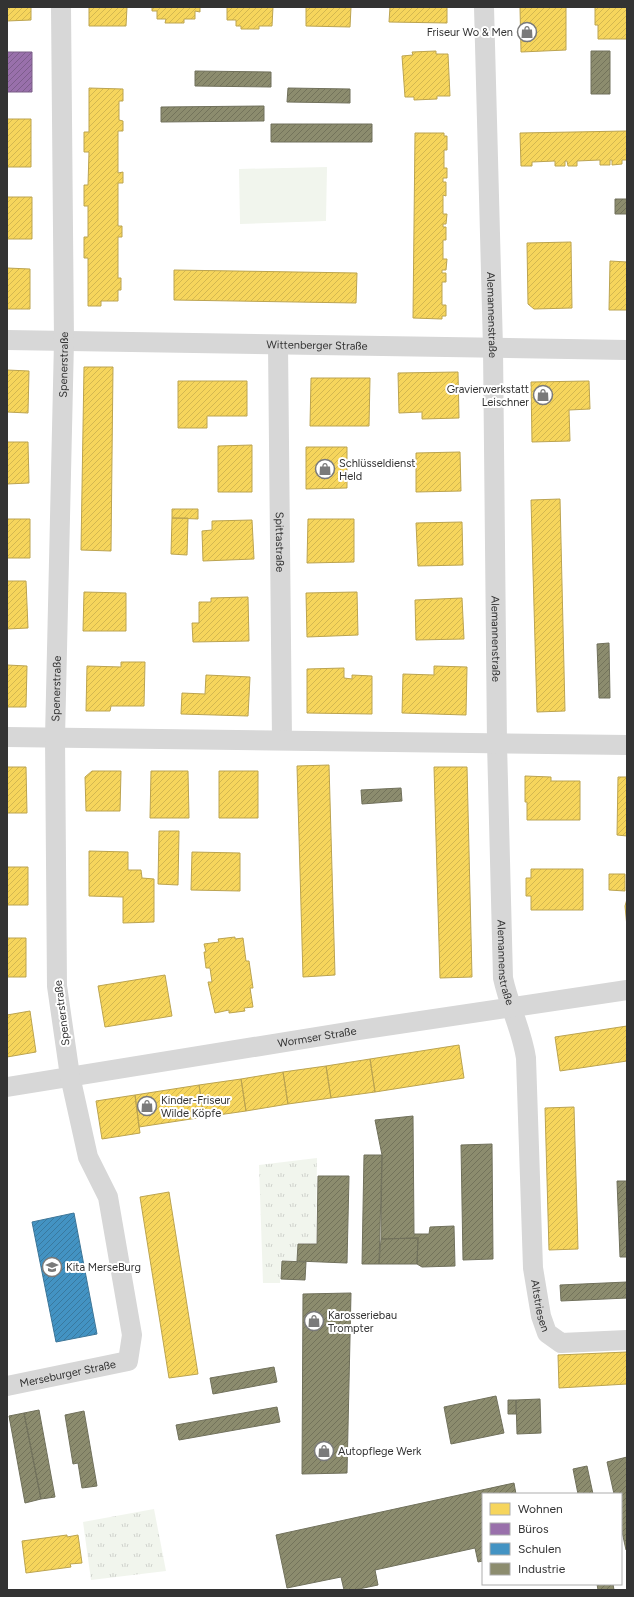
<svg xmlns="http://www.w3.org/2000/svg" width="634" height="1597" font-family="Figtree,sans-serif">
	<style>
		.grass { fill: url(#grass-tufts) }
		.park { fill: #f1f5ed }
		.homes { fill: url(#homes-hatch); stroke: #bca450 }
		.offices { fill: url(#offices-hatch); stroke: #7a5e87 }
		.schools { fill: url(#schools-hatch); stroke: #3e7698 }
		.industry { fill: url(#industry-hatch); stroke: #71715c }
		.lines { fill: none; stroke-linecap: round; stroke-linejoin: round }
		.street { stroke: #d7d7d7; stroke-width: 20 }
		.labels { text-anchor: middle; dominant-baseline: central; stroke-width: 4; stroke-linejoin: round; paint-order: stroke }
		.poi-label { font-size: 11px; fill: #333; stroke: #fff; text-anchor: start }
		.street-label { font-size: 11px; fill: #333; stroke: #fff }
	</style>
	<defs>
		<pattern id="grass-tufts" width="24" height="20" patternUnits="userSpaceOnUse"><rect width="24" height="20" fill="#f1f5ed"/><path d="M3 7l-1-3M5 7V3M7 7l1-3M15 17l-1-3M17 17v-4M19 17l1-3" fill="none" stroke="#cfd2cc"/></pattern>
		<pattern id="homes-hatch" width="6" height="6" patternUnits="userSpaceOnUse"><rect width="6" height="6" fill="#f6d55c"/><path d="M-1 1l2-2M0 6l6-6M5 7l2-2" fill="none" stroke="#d3b750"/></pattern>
		<pattern id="offices-hatch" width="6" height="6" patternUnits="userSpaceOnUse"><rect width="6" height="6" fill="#9970ab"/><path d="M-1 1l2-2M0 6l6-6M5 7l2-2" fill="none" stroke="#7d5d8c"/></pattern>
		<pattern id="schools-hatch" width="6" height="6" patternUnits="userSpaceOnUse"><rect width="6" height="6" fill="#4393c3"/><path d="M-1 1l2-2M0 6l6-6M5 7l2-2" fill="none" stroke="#39799f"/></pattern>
		<pattern id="industry-hatch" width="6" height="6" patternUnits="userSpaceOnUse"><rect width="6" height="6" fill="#8c8c6e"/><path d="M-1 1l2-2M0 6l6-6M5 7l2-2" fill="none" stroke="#73735b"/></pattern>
	</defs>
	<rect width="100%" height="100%" fill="#fff"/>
	<!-- grass -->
	<path class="grass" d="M317,1158L316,1243H298L297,1261L281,1260L280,1283H263L259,1165Z
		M154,1509L166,1571L91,1580L83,1522Z"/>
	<!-- park -->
	<path class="park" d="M327,167L326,221L240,224L239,169Z"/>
	<!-- homes -->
	<path class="homes" d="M7,7H31V20L7,21Z
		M89,7H127L126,26H89Z
		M152,7H200V12L195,11V19H184V23H165L166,19H157V11H152Z
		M227,7H273L272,26H259V29H241V26H236V20H227Z
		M306,7H351L350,27L306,26Z
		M390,7H447V23L389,22Z
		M520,7H566V50L521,52Z
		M595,7H627V45V39H598V25H595Z
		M436,51V54H448L450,96H437V99L414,100V97H405L402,56L413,55L412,52Z
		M89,88L123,89V101H119V120L123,121V131H118V173L123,172V183H118V226H122V237H118V278H121V290H118V301H101V306H88V258H84V237H88V206H84V185H88L89,152H84V132H89Z
		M7,119H31V167H7Z
		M627,131V160H622V164L612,165V160H610V165H600V160L577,161V166H568L567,161H565V166H555V161L532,162V166H521L520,133Z
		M415,133H444V136H447V150H444V168H447V178H443V182H446V196L443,195V214H447L446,224H443V227H446V240H443V259H447L446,270H442V273H446V282H442V305H446V316H442V319L413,318Z
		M7,197H32V239H7Z
		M571,242L572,308L534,309L528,304L527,243Z
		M610,261L627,262V310H609Z
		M7,268L30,269V309H7Z
		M174,270L357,273L356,303L174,300Z
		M84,367H113L111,551L81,550Z
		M7,370L29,371L28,413L7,412Z
		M458,372L459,418L422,419V412L399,413L398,373Z
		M311,378H370L369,426H310Z
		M178,381H247V416H207V428H178Z
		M589,381L590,409L569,410L570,441L532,442L531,382Z
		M7,442H28L29,483L7,484Z
		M252,445V492H218V446Z
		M306,447H347V488L306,489Z
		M460,452L461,491L416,492V453Z
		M560,499L565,711L537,712L531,500Z
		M172,509H198V519L172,518Z
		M172,518H188L187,555L171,554Z
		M7,519H30V558H7Z
		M308,519H354V562L307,563Z
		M252,520L254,559L203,561L202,531L212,530V521Z
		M462,522L463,565L418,566L416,523Z
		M7,581H26L28,628L7,629Z
		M84,592L126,593V631H83Z
		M357,592L358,635L307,637L306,593Z
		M248,597L249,641L193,642L192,623H199V602H211V598Z
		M462,598L464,639L416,640L415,600Z
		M121,662H145L144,706H111L110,711H86L87,666L121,667Z
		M7,665L27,666L26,707H7Z
		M434,666L467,667L466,715L402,713L403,674L434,675Z
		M344,668V678L352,679V675L372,676V714L307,713V669Z
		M206,675L250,677L248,716L181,714L182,693L205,694Z
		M329,765L335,975L303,977L297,766Z
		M7,767H26L27,813H7Z
		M434,767H467L472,977L440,978Z
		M92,771H121L120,811H86L85,777Z
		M151,771H188L189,818H150Z
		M219,771H258V818H219Z
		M525,776L551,777V781H580V820H527V802H525Z
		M618,777H627V836L617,835Z
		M159,831H179L178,885L158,884Z
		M89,851L128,852V870H141L142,878L154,879V922L123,923V897L89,896Z
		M192,852L240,853V891L191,890Z
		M7,867H28V905H7Z
		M531,869H583V910H531V896H526V878H531Z
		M609,874H625V891L609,890Z
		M627,899V927L625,906Z
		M235,937V939L243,938L246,961H249L253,988H250L253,1007L244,1008L245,1011L229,1013V1010L215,1013L208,982H212L210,968H206L204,952H206L204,944L219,942L218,939Z
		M7,938H26V977H7Z
		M165,975L172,1016L105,1027L98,986Z
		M30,1011L36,1052L7,1057V1015Z
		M627,1026V1061L560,1071L555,1037Z
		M459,1045L464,1078L375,1092L370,1059Z
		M370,1059L375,1092L331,1098L326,1066Z
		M326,1066L331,1098L288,1104L283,1072Z
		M283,1072L288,1104L246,1111L241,1079Z
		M241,1079L246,1111L204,1117L199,1085Z
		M199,1085L204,1117L139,1127L135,1095Z
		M135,1095L140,1133L102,1139L96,1101Z
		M574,1107L578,1249L549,1250L545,1108Z
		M169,1192L198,1374L169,1378L140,1197Z
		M627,1352V1384L559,1388L558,1355Z
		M67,1535V1537L78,1535L82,1563L70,1564L71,1567L26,1573L22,1541Z"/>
	<!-- offices -->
	<path class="offices" d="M7,52H32V92H7Z"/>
	<!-- schools -->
	<path class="schools" d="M74,1213L97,1334L56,1342L32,1222Z"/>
	<!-- industry -->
	<path class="industry" d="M591,51H610V94H591Z
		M195,71L271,72V87L195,86Z
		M288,88L350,89V103L287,102Z
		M264,106V121L161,122V107Z
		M271,124H372V142H271Z
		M615,199H627V214H615Z
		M609,643L610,698H599L597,644Z
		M401,788L402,801L362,804L361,790Z
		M413,1116L414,1234H429L430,1227L454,1226L455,1266L422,1267L417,1264L418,1238L381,1239L382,1155L375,1120Z
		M492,1144L493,1259L463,1260L461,1145Z
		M364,1155H382L379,1264H362Z
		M318,1176H349L347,1263L297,1261L298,1244H317Z
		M617,1181H627V1257H620Z
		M418,1238L417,1264H379L381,1239Z
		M282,1261L306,1262L305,1280L281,1279Z
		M627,1282V1298L561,1301L560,1285Z
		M351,1293L347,1473L302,1474L303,1294Z
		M274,1367L277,1382L213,1394L210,1378Z
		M496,1396L504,1433L451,1444L444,1407Z
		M540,1399L541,1433L517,1434L516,1400Z
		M508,1400H516V1414H508Z
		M277,1407L280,1422L179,1440L176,1425Z
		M39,1410L55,1497L41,1499L24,1413Z
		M84,1411L97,1486L82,1488L78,1463L73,1464L65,1415Z
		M24,1413L41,1499L25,1503L9,1416Z
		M627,1457V1550H626L621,1527V1494H614L607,1462Z
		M587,1466L593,1494H578L573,1469Z
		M514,1483L516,1494H483V1561L478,1562L475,1548L375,1570L378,1585L354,1590H344L341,1577L287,1588L276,1535Z
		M597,1584H613L614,1590H598Z"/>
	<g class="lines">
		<!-- street -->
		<g class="street">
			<path id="s1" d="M484,7L493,348L497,743L503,978C509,1006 522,1031 526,1058L533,1268L541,1316L547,1333L561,1343L627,1340"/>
			<path id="s2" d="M7,340L627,350"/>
			<path id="s3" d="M278,345L282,740"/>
			<path d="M7,737L627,745"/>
			<path id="s4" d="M7,1087L353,1031L627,990"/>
			<path id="s5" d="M7,1386L128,1361L132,1335L108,1197L88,1157L70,1076L57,986L55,738L64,341L61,7"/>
		</g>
	</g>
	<!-- icons -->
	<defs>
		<symbol id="shop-ring" viewBox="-11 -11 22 22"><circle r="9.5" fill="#fff" stroke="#7a7a7a" stroke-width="1.5"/><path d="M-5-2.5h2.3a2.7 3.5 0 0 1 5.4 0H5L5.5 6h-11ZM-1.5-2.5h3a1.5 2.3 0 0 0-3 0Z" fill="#7a7a7a"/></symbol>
		<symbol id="school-ring" viewBox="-11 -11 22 22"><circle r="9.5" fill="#fff" stroke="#7a7a7a" stroke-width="1.5"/><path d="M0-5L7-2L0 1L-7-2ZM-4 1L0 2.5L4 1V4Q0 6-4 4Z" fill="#7a7a7a"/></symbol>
	</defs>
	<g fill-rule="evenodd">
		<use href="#shop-ring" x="516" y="21" width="22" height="22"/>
		<use href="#shop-ring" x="532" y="384" width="22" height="22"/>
		<use href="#shop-ring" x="314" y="458" width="22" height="22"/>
		<use href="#shop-ring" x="136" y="1095" width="22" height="22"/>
		<use href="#school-ring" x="41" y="1256" width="22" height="22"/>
		<use href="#shop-ring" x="303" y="1310" width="22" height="22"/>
		<use href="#shop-ring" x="313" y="1440" width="22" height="22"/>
	</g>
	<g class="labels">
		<!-- poi labels -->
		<g class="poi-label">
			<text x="513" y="32" text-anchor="end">Friseur Wo &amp; Men</text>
			<text x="529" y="389" text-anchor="end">Gravierwerkstatt<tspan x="529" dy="13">Leischner</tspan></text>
			<text x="339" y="463">Schlüsseldienst<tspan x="339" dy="13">Held</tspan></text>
			<text x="161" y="1100">Kinder-Friseur<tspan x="161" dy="13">Wilde Köpfe</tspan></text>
			<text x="66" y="1267">Kita MerseBurg</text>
			<text x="328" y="1315">Karosseriebau<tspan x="328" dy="13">Trompter</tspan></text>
			<text x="338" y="1451">Autopflege Werk</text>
		</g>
		<!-- street labels -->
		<g class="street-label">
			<text stroke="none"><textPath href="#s1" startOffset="308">Alemannenstraße</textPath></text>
			<text stroke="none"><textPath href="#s2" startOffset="310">Wittenberger Straße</textPath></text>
			<text stroke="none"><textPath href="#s5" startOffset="1130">Spenerstraße</textPath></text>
			<text stroke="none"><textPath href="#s3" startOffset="197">Spittastraße</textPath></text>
			<text stroke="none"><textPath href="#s1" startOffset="632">Alemannenstraße</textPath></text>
			<text stroke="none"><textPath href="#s5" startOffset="806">Spenerstraße</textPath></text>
			<text stroke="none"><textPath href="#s1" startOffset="956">Alemannenstraße</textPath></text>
			<text transform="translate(62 1013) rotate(-97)">Spenerstraße</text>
			<text stroke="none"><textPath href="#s4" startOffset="314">Wormser Straße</textPath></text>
			<text stroke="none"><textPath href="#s1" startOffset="1303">Altstriesen</textPath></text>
			<text stroke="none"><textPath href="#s5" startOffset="62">Merseburger Straße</textPath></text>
		</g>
	</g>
	<!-- border -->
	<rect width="634" height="1597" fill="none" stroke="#333333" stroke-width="16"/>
	<!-- legend -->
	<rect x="482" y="1493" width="140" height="92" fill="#ffffff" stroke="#adadad"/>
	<rect x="490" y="1503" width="20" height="12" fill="#f6d55c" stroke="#adadad"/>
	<text x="518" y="1513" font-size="12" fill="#333333">Wohnen</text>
	<rect x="490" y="1523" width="20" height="12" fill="#9970ab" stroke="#adadad"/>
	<text x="518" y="1533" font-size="12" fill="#333333">Büros</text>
	<rect x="490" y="1543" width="20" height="12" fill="#4393c3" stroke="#adadad"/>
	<text x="518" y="1553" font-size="12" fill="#333333">Schulen</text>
	<rect x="490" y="1563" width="20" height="12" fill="#8c8c6e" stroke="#adadad"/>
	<text x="518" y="1573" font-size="12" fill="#333333">Industrie</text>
</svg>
